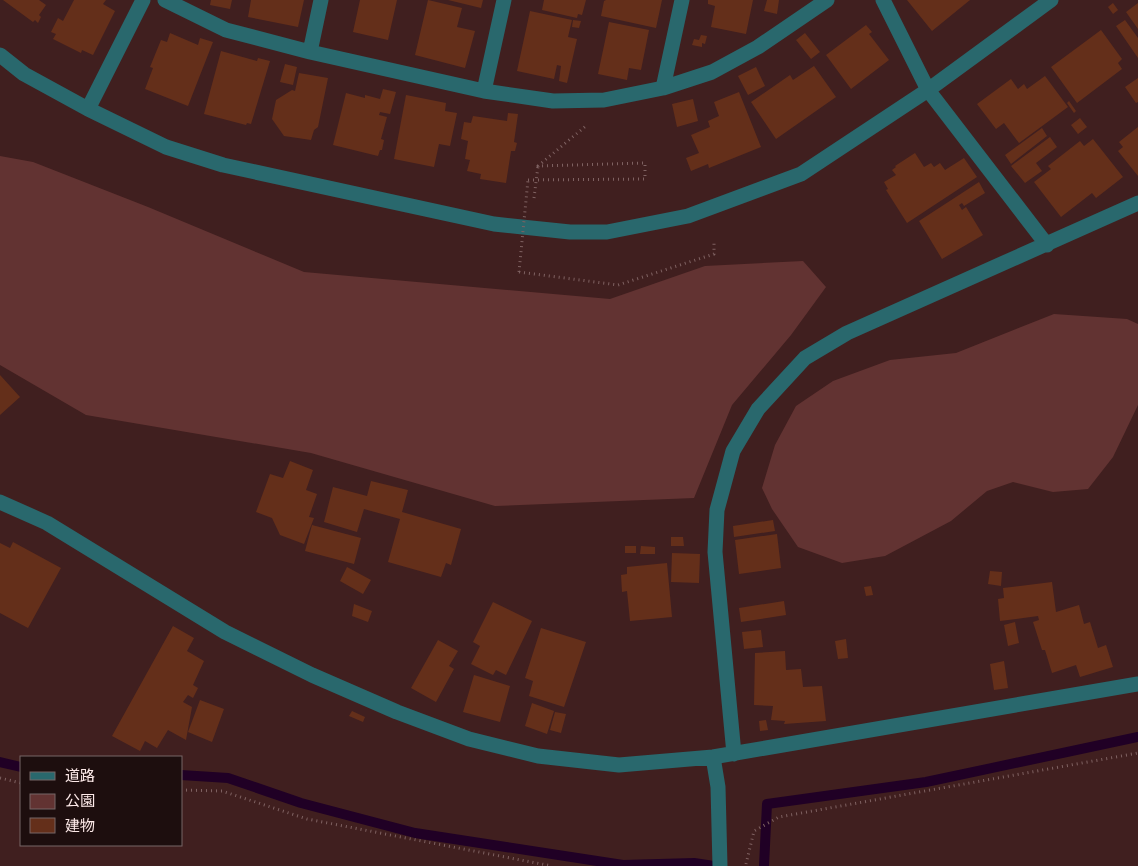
<svg xmlns="http://www.w3.org/2000/svg" width="1138" height="866" font-family="'DM Sans','Noto Sans JP',sans-serif">
	<style>
		.green { fill: #623332 }
		.lines { fill: none; stroke-linecap: round; stroke-linejoin: round }
		.stream { stroke: #200025; stroke-width: 10 }
		.building { fill: #642f1a }
		.path { stroke: #7f6262; stroke-width: 3; stroke-dasharray: 1 4; stroke-linecap: butt }
		.minor { stroke: #29686d; stroke-width: 15 }
		.path-bridge { stroke: #7f6262; stroke-width: 3; stroke-dasharray: 1 4; stroke-linecap: butt }
	</style>
	<rect width="100%" height="100%" fill="#401f1f"/>
	<!-- green -->
	<path class="green" d="M0,156L33,162L148,207L304,272L610,299L705,266L803,261L826,287L791,335L732,405L694,498L495,506L311,453L86,415L0,365Z
		M1054,314L1127,319L1138,324V405L1113,457L1088,489L1053,492L1013,482L987,491L951,521L885,556L842,563L798,547L772,509L762,488L775,445L796,406L833,381L890,360L956,353Z"/>
	<g class="lines">
		<!-- stream -->
		<path class="stream" d="M0,762L21,767
			M181,775L228,778L301,803L415,833L623,865L694,863L714,866
			M764,866L767,804L926,782L1138,737"/>
	</g>
	<!-- building -->
	<path class="building" d="M3,0H39L46,5L39,15L41,17L38,23L35,20L33,22Z
		M74,0H106L103,4L115,11L93,55L82,50L81,53L53,39L56,34L51,32L58,18L63,21Z
		M211,0H232L230,9L210,5Z
		M251,0H304L298,27L248,17Z
		M360,0H397L388,40L353,32Z
		M428,0L462,8L457,27L475,31L465,68L415,55Z
		M448,0H483L481,8Z
		M544,0H586L582,15L578,14L577,18L542,10Z
		M606,0H662L656,28L601,16L604,1Z
		M708,0H753L746,34L711,27L715,6L708,4Z
		M767,0H779L777,14L764,11Z
		M907,0H970L932,31Z
		M1113,3L1118,10L1113,14L1108,7Z
		M1138,3V29L1126,12Z
		M530,11L572,20L568,37L577,39L567,83L559,81L561,66L557,65L554,79L517,71Z
		M573,20L581,21L579,28L572,27Z
		M1125,20L1138,38V58L1116,26Z
		M609,22L649,30L641,70L629,68L627,80L598,74Z
		M866,25L872,32L869,34L889,60L851,89L826,55Z
		M1101,30L1122,59L1118,63L1122,69L1077,103L1051,67Z
		M170,33L198,45L200,38L213,42L188,106L145,89L153,68L150,67L161,40L167,42Z
		M805,33L820,52L811,59L796,40Z
		M701,35L707,36L705,44L702,43V47L692,45L694,39L699,40Z
		M221,51L257,61L258,58L270,61L251,124L247,123L246,125L204,114Z
		M285,64L297,67L293,85L280,82Z
		M814,66L836,97L776,139L751,102L790,75L793,80Z
		M756,67L765,86L748,95L738,76Z
		M299,73L328,78L318,127L314,130L311,140L284,136L272,119L276,100L292,90L295,91Z
		M1045,76L1068,107L1019,143L1004,123L996,129L977,104L1011,79L1018,89L1024,84L1027,89Z
		M1138,78V102L1136,103L1125,87Z
		M383,89L396,92L390,114L380,112L379,115L387,117L381,139L384,140L382,150H380L378,156L333,145L346,93L365,98V95L380,99Z
		M739,92L761,147L709,168L708,164L691,171L686,158L699,153L691,135L710,127L708,121L719,116L714,102Z
		M406,95L446,103L445,111L457,113L450,146L439,144L434,167L394,159Z
		M693,99L698,121L677,127L672,104Z
		M1069,101L1076,111L1074,113L1067,103Z
		M508,113L518,114L514,142L517,143L515,151H511L506,183L480,179L481,174L467,171L470,160L465,159L468,141L461,139L464,122L471,123L473,116L507,121Z
		M1080,118L1087,127L1078,134L1071,125Z
		M1138,127V176L1118,151L1123,147L1119,142Z
		M1042,128L1047,136L1011,164L1005,155Z
		M1050,137L1057,147L1036,163L1042,171L1025,183L1011,166Z
		M1093,139L1123,177L1096,198L1092,193L1061,217L1034,182L1051,169L1048,166L1080,141L1084,146Z
		M915,153L924,167L931,163L934,167L940,163L945,170L964,158L977,177L907,223L886,190L888,189L884,182L896,175L892,170L896,167L895,166Z
		M979,182L985,193L964,206L962,203L959,205L962,210L966,207L983,235L942,259L919,221Z
		M0,375L20,397L0,415Z
		M290,461L313,470L306,490L317,494L309,517L314,518L304,544L280,535L272,518L256,512L270,474L283,478Z
		M371,481L408,490L402,512L461,529L451,565L446,563L441,577L388,562L400,519L364,509L357,532L324,522L333,487L367,496Z
		M773,520L775,531L734,537L733,526Z
		M312,525L361,538L354,564L305,551Z
		M777,534L781,568L739,574L735,540Z
		M671,537H683L684,546H671Z
		M13,542L61,568L28,628L0,613V543L10,548Z
		M625,546H636V553H625Z
		M641,546L655,547V554H640Z
		M672,553L700,554L699,583L671,582Z
		M667,563L672,617L630,621L627,591L622,592L621,575L627,574V567Z
		M347,567L371,580L363,594L340,581Z
		M990,571L1002,572L1001,586L988,584Z
		M1052,582L1056,612L1079,605L1084,624L1090,622L1098,648L1106,645L1113,667L1080,677L1076,665L1052,673L1045,650H1042L1033,622L1039,620L1038,616L1000,621L998,599L1004,598L1003,588Z
		M871,586L873,595L866,596L864,587Z
		M784,601L786,615L741,622L739,608Z
		M493,602L532,621L506,675L496,670L493,675L471,664L480,646L473,642Z
		M354,604L372,611L368,622L352,616Z
		M1015,622L1019,643L1008,646L1004,625Z
		M173,626L194,638L187,651L204,661L193,685L198,688L193,698L188,695L183,702L192,707L186,740L168,730L157,748L145,741L140,751L112,736Z
		M541,628L586,642L564,707L529,696L533,681L525,678Z
		M761,630L763,647L744,649L742,632Z
		M846,639L848,658L838,659L835,641Z
		M438,640L458,651L449,666L454,669L436,702L411,688Z
		M785,651L786,670L801,669L803,687L822,686L826,721L784,724L785,721L771,720L773,706L754,705L755,653Z
		M1004,661L1008,688L994,690L990,664Z
		M474,675L510,686L500,722L463,712Z
		M200,700L224,709L212,742L188,732Z
		M532,703L554,711L547,734L525,726Z
		M352,711L365,717L363,722L349,716Z
		M555,712L566,714L561,733L550,730Z
		M766,720L768,730L760,731L759,721Z"/>
	<g class="lines">
		<!-- path -->
		<path class="path" d="M528,180L645,179V163L538,166L587,125
			M534,198L538,166
			M519,272L618,285L714,254V243
			M0,778L21,783
			M181,790L222,791L307,819L552,866
			M746,864L754,831L779,817L1138,753"/>
		<!-- minor -->
		<path class="minor" d="M165,0L226,30L310,52L484,91L553,101L604,100L663,88L712,72L758,47L827,0
			M883,0L928,90L1047,245
			M310,52L321,0
			M0,55L24,74L88,109L166,147L223,165L494,224L570,232H607L688,216L801,174L928,90L1051,0
			M663,88L682,0
			M484,91L504,0
			M88,109L143,0
			M0,502L47,523L225,632L312,675L397,712L469,739L538,756L619,765L713,757L1138,684
			M734,754L715,552L717,510L733,451L758,409L805,358L847,333L1138,203
			M713,757L718,787L720,866"/>
		<!-- path-bridge -->
		<path class="path-bridge" d="M519,272L528,180"/>
	</g>
	<!-- legend -->
	<rect x="20" y="756" width="162" height="90" fill="#1d0e0e" stroke="#776666"/>
	<rect x="30" y="772" width="25" height="8" fill="#29686d" stroke="#776666"/>
	<text x="65" y="781" font-size="15" fill="#fdeae9">道路</text>
	<rect x="30" y="794" width="25" height="15" fill="#623332" stroke="#776666"/>
	<text x="65" y="806" font-size="15" fill="#fdeae9">公園</text>
	<rect x="30" y="818" width="25" height="15" fill="#642f1a" stroke="#776666"/>
	<text x="65" y="831" font-size="15" fill="#fdeae9">建物</text>
</svg>
